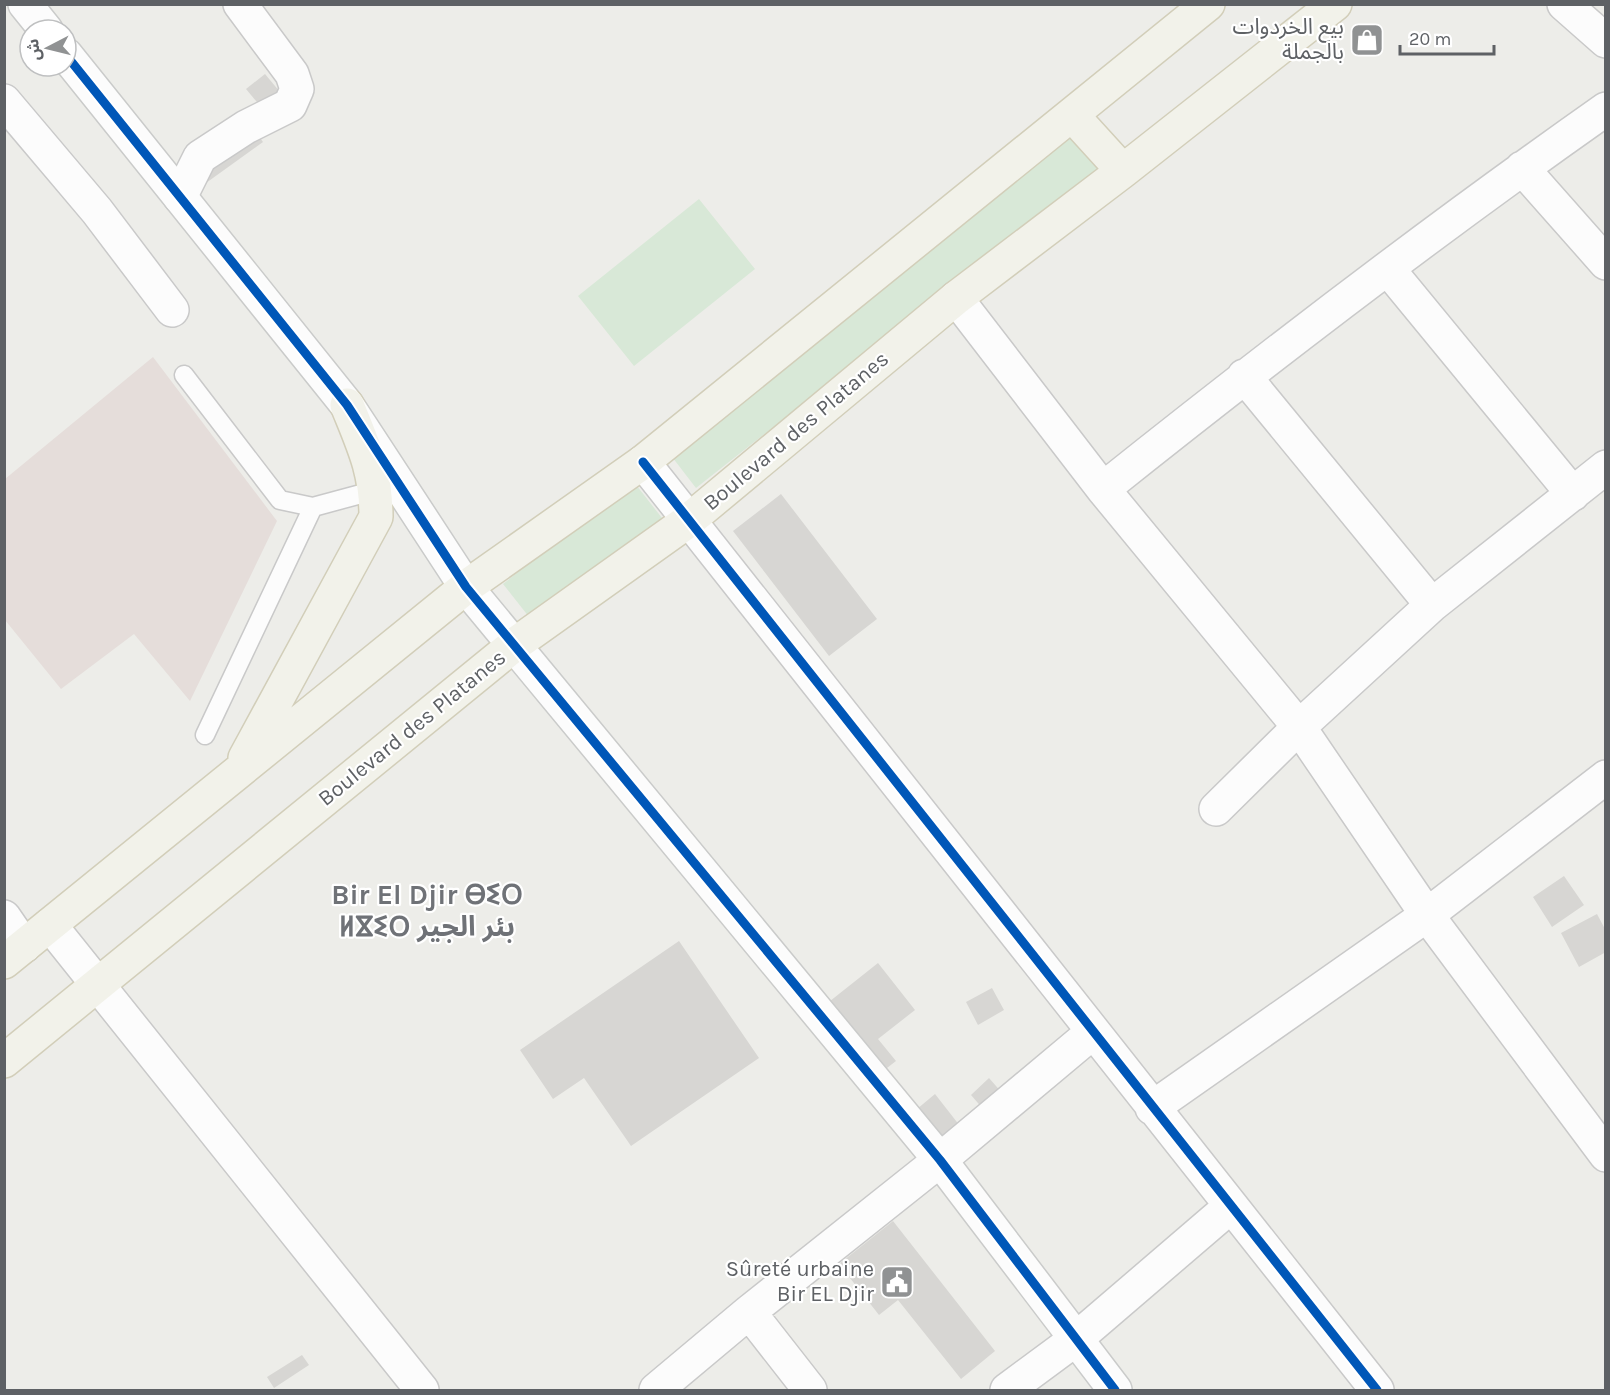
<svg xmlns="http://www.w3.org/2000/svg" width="1610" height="1395" font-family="Karla,'Noto Sans Arabic','Noto Sans Tifinagh',sans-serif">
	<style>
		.medical { fill: #e5ddda }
		.green { fill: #d8e8d7 }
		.building { fill: #d7d6d3 }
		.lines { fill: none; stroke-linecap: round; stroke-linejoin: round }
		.lane-casing { stroke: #c9c9c9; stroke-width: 21 }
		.street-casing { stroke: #c9c9c9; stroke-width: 36 }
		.secondary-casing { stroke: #cacbca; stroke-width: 36 }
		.primary-casing { stroke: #d2ceb9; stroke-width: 36 }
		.lane { stroke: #fcfcfc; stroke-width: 18 }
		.street { stroke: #fcfcfc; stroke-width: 33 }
		.secondary { stroke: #fcfcfc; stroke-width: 33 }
		.primary { stroke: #f2f2ea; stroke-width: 33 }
		.cycleway-casing { stroke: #fff; stroke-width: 13 }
		.cycleway { stroke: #0057b8; stroke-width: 9 }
		.labels { text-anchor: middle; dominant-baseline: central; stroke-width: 4.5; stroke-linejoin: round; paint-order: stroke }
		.poi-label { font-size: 22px; fill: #5e6165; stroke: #fff; text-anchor: end }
		.street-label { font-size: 22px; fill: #5e6165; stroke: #fff }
		.district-label { font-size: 28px; font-weight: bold; fill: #6f7277; stroke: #fff }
	</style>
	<rect width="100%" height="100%" fill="#edede9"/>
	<!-- medical -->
	<path class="medical" d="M153,357L277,521L190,701L134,634L61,689L5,620V593L6,591L4,588L5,479Z"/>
	<!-- green -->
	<path class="green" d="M1072,135L1100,169L696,488L669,453Z
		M699,199L755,269L634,366L578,296Z
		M633,481L662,518L533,622L503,584Z"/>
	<!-- building -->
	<path class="building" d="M265,74L280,92L261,107L246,89Z
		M253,128L263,142L206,183L195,169Z
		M781,494L877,619L829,656L733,531Z
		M1564,876L1584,905L1552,927L1533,897Z
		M1597,914L1606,931V952L1579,967L1561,933Z
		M679,941L759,1058L631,1146L584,1078L553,1099L520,1050Z
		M878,963L915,1010L878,1039L896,1061L874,1078L820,1009Z
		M992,988L1004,1010L978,1025L966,1002Z
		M989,1078L1003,1094L984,1110L971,1095Z
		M935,1094L960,1126L937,1146L911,1114Z
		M893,1221L995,1351L961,1379L898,1300L879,1315L839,1264Z
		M302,1355L309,1365L274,1388L267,1377Z"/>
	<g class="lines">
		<defs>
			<path id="lane" d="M184,375L280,500L313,507L376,490
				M205,735L313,507"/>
			<path id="street" d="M1564,4L1606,41
				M4,101L97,211L172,310
				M1522,168L1606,263
				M180,197L200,157L246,127L290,105L297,89L292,74L240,4
				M1388,269L1573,494
				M956,298L1103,489L1299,727L1427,915L1606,1155
				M1244,376L1432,605
				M643,462L1377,1390
				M1103,489C1267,358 1434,230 1606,109
				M1216,809L1299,727L1432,605L1606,467
				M4,917L24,946
				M50,925L422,1390
				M1152,1108L1427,915L1606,777
				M749,1312L810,1390
				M656,1390L749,1312L940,1160L1093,1032
				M1007,1390L1076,1339L1231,1206"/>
			<path id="secondary" d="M25,4L46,30
				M66,55L347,405L466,587L940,1160L1115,1390"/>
			<path id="primary" d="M1072,115L1123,171
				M245,758L376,517C376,471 364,447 347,405
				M4,962L466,587L643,462L1208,4
				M4,1061L514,645L688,521L956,298L1123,171L1335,4"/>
		</defs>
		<!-- lane casing -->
		<use href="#lane" class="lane-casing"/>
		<!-- street casing -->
		<use href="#street" class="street-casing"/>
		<!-- secondary casing -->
		<use href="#secondary" class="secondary-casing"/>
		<!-- primary casing -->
		<use href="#primary" class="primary-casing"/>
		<!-- lane -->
		<use href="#lane" class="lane"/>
		<!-- street -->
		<use href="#street" class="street"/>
		<!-- secondary -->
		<use href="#secondary" class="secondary"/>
		<!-- primary -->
		<use href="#primary" class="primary"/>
		<defs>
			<path id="cycleway" d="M66,55L347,405L466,587L940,1160L1115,1390
				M643,462L1377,1390"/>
		</defs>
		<!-- cycleway casing -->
		<use href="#cycleway" class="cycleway-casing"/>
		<!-- cycleway -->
		<use href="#cycleway" class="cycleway"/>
	</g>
	<!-- icons -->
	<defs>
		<symbol id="shop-square" viewBox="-11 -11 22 22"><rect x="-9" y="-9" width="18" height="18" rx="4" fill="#909293" stroke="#fff"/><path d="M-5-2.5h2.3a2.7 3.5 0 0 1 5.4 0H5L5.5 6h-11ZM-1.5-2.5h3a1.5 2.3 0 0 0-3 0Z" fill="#fff"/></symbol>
		<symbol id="civic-square" viewBox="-11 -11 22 22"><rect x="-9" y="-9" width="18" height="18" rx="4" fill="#909293" stroke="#fff"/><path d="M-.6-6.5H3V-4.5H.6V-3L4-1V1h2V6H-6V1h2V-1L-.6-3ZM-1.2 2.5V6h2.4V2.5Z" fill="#fff"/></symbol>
	</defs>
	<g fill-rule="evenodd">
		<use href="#shop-square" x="1348" y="21" width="38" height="38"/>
		<use href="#civic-square" x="878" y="1263" width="38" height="38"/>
	</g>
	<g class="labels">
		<!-- poi labels -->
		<g class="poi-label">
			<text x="1344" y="27">بيع الخردوات<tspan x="1344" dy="25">بالجملة</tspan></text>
			<text x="874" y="1269">Sûreté urbaine<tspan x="874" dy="25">Bir EL Djir</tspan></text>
		</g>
		<!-- street labels -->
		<g class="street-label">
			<text transform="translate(796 431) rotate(-40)">Boulevard des Platanes</text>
			<text transform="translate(412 728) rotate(-39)">Boulevard des Platanes</text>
		</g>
		<!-- district labels -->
		<g class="district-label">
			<text x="427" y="894">Bir El Djir ⴱⵉⵔ<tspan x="427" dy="32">ⵍⴵⵉⵔ بئر الجير</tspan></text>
		</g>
	</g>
	<!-- border -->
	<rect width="1610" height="1395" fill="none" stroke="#5e6165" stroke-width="12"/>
	<!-- north arrow -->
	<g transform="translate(48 48) rotate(263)"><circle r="28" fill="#ffffff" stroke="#bfc0c1" stroke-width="1.5"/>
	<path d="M0-4.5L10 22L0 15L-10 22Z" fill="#909293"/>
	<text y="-9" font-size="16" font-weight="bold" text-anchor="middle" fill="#5e6165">ش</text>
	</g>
	<!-- scale -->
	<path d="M1400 45v9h94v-9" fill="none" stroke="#5e6165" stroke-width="3"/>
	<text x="1409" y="45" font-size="18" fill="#5e6165" stroke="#ffffff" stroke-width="4.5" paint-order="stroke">20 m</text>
</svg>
